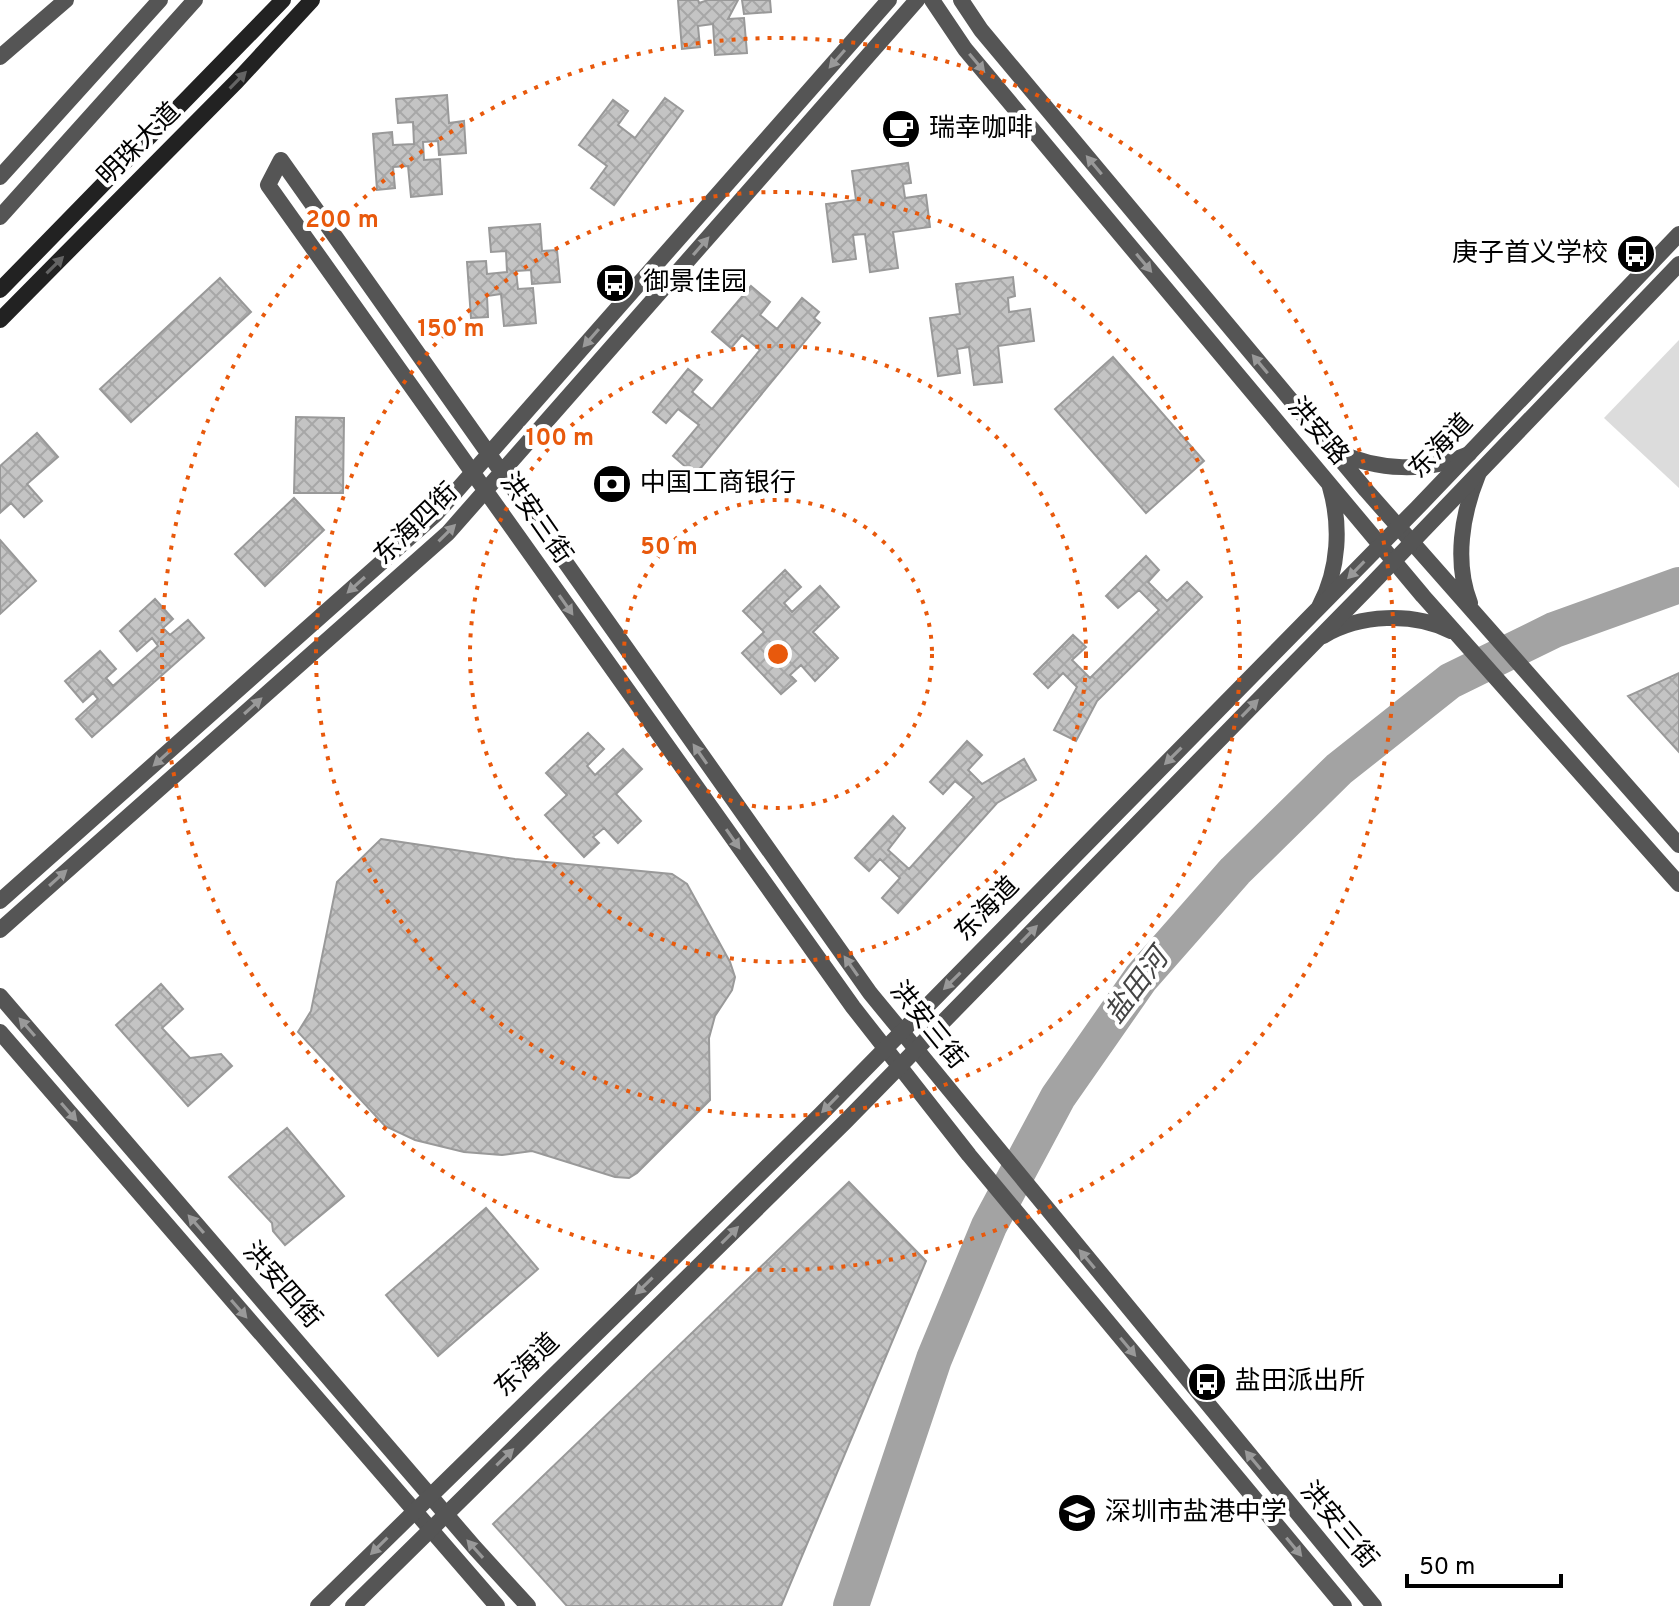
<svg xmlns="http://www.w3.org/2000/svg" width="1679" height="1606" font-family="Overpass,'Noto Sans SC',sans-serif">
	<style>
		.pitch { fill: #dcdcdc }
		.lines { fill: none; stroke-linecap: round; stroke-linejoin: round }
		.river { stroke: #a3a3a3; stroke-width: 36 }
		.building { fill: url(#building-cross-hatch); stroke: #999; stroke-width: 2 }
		.minor { stroke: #555; stroke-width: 16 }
		.tertiary { stroke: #555; stroke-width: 16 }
		.secondary { stroke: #222; stroke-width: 16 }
		.oneway { fill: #999 }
		.oneway2 { fill: #646464 }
		.ring { fill: none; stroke: #e8590c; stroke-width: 4; stroke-dasharray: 4 8 }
		.labels { text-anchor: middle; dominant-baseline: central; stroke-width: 8; stroke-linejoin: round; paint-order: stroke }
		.poi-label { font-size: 26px; fill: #000; stroke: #fff; text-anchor: start }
		.street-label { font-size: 26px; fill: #000; stroke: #fff }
		.water-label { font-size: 28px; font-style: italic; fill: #444; stroke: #fff }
		.centre { fill: #e8590c; stroke: #fff; stroke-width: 4 }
		.ring-label { font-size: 24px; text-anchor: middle; font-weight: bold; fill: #e8590c; stroke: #fff; stroke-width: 8; stroke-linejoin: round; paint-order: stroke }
	</style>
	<defs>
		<pattern id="building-cross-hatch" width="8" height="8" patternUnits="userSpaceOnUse" patternTransform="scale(2)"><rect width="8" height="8" fill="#c4c4c4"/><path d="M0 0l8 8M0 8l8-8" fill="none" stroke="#a7a7a7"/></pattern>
	</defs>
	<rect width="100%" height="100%" fill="#fff"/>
	<!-- pitch -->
	<path class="pitch" d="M1679,340V488L1604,418Z"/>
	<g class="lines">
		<!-- river -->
		<path class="river" d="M851,1606L934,1359L989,1226L1058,1097L1141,978L1235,871L1339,769L1450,681L1554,630L1679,585"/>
	</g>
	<!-- building -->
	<path class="building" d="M678,0H698L699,3L708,0H738L728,19L744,18L747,53L715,55L713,24L698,26L700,47L682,49Z
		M742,0H770L771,12L744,14Z
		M447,95L449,123L464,121L466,153L439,155L438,141L423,142L424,160L440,159L442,194L411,197L408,166L393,167L395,188L377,190L373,134L392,132L393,145L414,144L413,122L398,123L396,99Z
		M665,98L683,111L614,205L591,188L607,166L579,145L613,100L628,111L618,125L635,138Z
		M908,163L911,183L903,184L905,198L926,195L930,227L893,232L898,268L870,272L865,234L853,235L856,259L833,262L826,204L856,200L852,171Z
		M540,224L542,251L557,250L560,282L532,284L531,270L516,271L518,289L533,288L536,323L504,326L501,294L487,296L488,317L471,318L467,262L486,261L487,274L507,272L506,251L491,252L489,228Z
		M1013,277L1015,296L1008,298L1009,312L1030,309L1034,341L998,346L1002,382L974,385L969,347L957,349L960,373L938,376L930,318L960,314L956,284Z
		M220,278L251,312L131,422L100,389Z
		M751,286L770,302L760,315L777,329L802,298L819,312L814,318L820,323L695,475L673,456L699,425L678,409L666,423L653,412L688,369L702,380L692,392L712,409L760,350L742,335L731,348L712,332Z
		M1113,357L1204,461L1146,513L1055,409Z
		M296,417L344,418L343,493H294Z
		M37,433L58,457L27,484L42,501L24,517L11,503L0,513V466Z
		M294,498L324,530L265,586L235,554Z
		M0,540L36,581L0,614Z
		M1146,556L1159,570L1148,582L1167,601L1187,582L1202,597L1097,701L1076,741L1054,730L1077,687L1063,673L1048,688L1034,674L1073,635L1086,647L1072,660L1090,678L1159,610L1139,590L1118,608L1106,596Z
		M785,570L801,587L784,603L792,612L820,586L839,607L813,632L838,658L815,681L801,665L790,675L796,681L781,694L742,653L764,632L743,611Z
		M155,599L173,619L163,628L170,635L188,620L204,638L92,737L76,719L98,699L93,693L83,702L65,681L100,651L116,669L106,678L113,686L158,646L152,638L137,651L120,631Z
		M1679,673V752L1628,696Z
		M588,733L604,749L587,766L595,775L623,749L642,769L616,794L641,821L618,843L604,828L593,837L599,843L584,857L545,815L567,795L546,773Z
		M967,741L982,755L968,770L982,784L1024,759L1036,780L997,803L898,913L882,898L900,878L880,859L869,871L855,858L893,816L905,828L888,850L909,869L974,797L955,781L943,794L930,782Z
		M381,839L515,859L672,874L687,884L730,962L735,977L732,990L715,1016L709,1038L710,1100L637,1173L629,1178L615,1177L532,1151L502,1155L464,1152L415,1140L385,1126L298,1032L311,1011L337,882Z
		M161,984L183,1009L162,1028L190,1058L221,1054L232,1066L188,1106L116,1025Z
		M287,1128L344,1196L285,1245L273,1231L272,1223L229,1177Z
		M849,1182L926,1261L781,1606H567L493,1524Z
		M486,1208L538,1269L438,1356L386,1295Z"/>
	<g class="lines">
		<!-- minor -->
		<path class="minor" d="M932,0L965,49L1423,596L1679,884
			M961,0L981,30L1366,490L1679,845
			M0,57L66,0
			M1336,451C1377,471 1427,473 1469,454
			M1470,603C1454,562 1462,514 1478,475
			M1320,605C1339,569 1341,525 1330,487
			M1323,636C1360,614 1413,612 1451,631
			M0,901L436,514L889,0
			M0,930L448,533L917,0
			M0,996L475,1548L528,1606
			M0,1032L497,1606
			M1344,1606L969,1155L853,1007L268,185L281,160L870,993L1374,1606"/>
		<!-- tertiary -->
		<path class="tertiary" d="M0,177L160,0
			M0,217L195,0
			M318,1606L820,1115L1417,508L1679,234
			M353,1606L845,1122L1367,589L1679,264"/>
		<!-- secondary -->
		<path class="secondary" d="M0,290L283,0
			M0,320L237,81L312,0"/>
	</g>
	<!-- one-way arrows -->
	<defs><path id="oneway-solid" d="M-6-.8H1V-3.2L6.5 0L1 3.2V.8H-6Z" transform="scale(2)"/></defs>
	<g class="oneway">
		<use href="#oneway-solid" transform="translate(837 59) rotate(131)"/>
		<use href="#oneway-solid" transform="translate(977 63) rotate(50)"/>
		<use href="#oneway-solid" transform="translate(1094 165) rotate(-130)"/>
		<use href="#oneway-solid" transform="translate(701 246) rotate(-49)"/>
		<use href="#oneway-solid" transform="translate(1144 263) rotate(50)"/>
		<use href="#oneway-solid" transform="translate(591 338) rotate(131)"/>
		<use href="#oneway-solid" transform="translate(1260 364) rotate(-130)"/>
		<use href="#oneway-solid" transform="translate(447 533) rotate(-45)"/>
		<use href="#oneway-solid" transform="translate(1356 570) rotate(134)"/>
		<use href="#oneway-solid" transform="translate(356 585) rotate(138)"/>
		<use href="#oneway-solid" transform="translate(566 605) rotate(55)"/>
		<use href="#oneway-solid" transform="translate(253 706) rotate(-42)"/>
		<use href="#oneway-solid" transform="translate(1250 708) rotate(-46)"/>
		<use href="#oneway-solid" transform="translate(700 754) rotate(-125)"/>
		<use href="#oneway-solid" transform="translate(1173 756) rotate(135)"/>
		<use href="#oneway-solid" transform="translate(162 758) rotate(138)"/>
		<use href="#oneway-solid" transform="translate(733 839) rotate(55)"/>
		<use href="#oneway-solid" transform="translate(58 878) rotate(-42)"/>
		<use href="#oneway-solid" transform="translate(1029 934) rotate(-46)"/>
		<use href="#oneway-solid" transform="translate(851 966) rotate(-125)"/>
		<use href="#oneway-solid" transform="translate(952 981) rotate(135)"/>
		<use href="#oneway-solid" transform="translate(27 1027) rotate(-131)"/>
		<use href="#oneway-solid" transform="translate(830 1104) rotate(134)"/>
		<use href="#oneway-solid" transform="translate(69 1112) rotate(49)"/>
		<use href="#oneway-solid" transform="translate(196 1224) rotate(-131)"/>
		<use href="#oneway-solid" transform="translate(730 1235) rotate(-45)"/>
		<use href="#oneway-solid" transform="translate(1087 1259) rotate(-130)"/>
		<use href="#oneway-solid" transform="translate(644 1286) rotate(136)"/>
		<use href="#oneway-solid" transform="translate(239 1309) rotate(49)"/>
		<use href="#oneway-solid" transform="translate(1128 1347) rotate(50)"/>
		<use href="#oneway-solid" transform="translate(505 1457) rotate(-44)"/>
		<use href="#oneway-solid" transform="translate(1253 1460) rotate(-130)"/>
		<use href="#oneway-solid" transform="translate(379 1546) rotate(135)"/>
		<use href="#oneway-solid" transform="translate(1294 1547) rotate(50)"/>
		<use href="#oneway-solid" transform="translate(475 1549) rotate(-132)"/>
	</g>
	<g class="oneway2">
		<use href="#oneway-solid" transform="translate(238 80) rotate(-46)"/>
		<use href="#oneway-solid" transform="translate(55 265) rotate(-45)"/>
	</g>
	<!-- distance rings -->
	<g class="ring">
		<circle cx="778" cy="654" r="154"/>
		<circle cx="778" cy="654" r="308"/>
		<circle cx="778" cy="654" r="462"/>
		<circle cx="778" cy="654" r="616"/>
	</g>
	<!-- icons -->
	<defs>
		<symbol id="cafe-disc" viewBox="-11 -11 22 22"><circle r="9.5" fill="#000" stroke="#fff"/><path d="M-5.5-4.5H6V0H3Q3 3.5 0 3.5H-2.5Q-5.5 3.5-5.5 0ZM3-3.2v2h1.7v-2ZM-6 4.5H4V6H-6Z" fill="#fff"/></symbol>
		<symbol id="bus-disc" viewBox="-11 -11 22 22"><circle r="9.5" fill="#000" stroke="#fff"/><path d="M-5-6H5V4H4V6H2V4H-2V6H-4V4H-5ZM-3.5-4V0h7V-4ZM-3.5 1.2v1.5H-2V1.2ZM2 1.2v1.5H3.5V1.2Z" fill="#fff"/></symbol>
		<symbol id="bank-disc" viewBox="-11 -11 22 22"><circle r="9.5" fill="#000" stroke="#fff"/><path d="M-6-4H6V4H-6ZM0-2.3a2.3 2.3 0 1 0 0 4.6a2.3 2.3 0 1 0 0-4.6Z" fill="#fff"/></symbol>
		<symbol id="school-disc" viewBox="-11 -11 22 22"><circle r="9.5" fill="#000" stroke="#fff"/><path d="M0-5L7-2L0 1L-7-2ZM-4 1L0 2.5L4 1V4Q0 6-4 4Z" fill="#fff"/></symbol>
	</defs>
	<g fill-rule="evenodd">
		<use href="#cafe-disc" x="879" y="107" width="44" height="44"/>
		<use href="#bus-disc" x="1614" y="232" width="44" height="44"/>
		<use href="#bus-disc" x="593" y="261" width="44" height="44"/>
		<use href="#bank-disc" x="590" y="462" width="44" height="44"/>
		<use href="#bus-disc" x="1185" y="1360" width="44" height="44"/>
		<use href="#school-disc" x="1055" y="1491" width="44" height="44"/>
	</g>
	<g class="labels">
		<!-- poi labels -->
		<g class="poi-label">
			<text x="929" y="129">瑞幸咖啡</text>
			<text x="1608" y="254" text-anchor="end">庚子首义学校</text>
			<text x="643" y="283">御景佳园</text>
			<text x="640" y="484">中国工商银行</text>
			<text x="1235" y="1382">盐田派出所</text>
			<text x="1105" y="1513">深圳市盐港中学</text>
		</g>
		<!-- street labels -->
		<g class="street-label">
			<text transform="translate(140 145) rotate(-45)">明珠大道</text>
			<text transform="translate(1317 432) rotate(50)">洪安路</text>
			<text transform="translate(1442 447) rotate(-46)">东海道</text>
			<text transform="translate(535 519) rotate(55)">洪安三街</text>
			<text transform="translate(417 525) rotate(-44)">东海四街</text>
			<text transform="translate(988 910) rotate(-45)">东海道</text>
			<text transform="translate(927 1026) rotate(51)">洪安三街</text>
			<text transform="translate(281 1286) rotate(49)">洪安四街</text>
			<text transform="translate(528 1366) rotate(-44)">东海道</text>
			<text transform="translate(1338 1526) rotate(50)">洪安三街</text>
		</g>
		<!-- water labels -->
		<g class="water-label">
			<text transform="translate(1138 987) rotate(-53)">盐田河</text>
		</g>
	</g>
	<circle cx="778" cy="654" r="12" class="centre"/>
	<g class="ring-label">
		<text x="342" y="227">200 m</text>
		<text x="451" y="336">150 m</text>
		<text x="560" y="445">100 m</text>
		<text x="669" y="554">50 m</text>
	</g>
	<!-- scale -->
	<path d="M1407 1574v12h154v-12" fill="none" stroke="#000000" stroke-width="4"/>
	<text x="1419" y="1574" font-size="24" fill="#000000" stroke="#ffffff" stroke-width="6" paint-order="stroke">50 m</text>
</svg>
